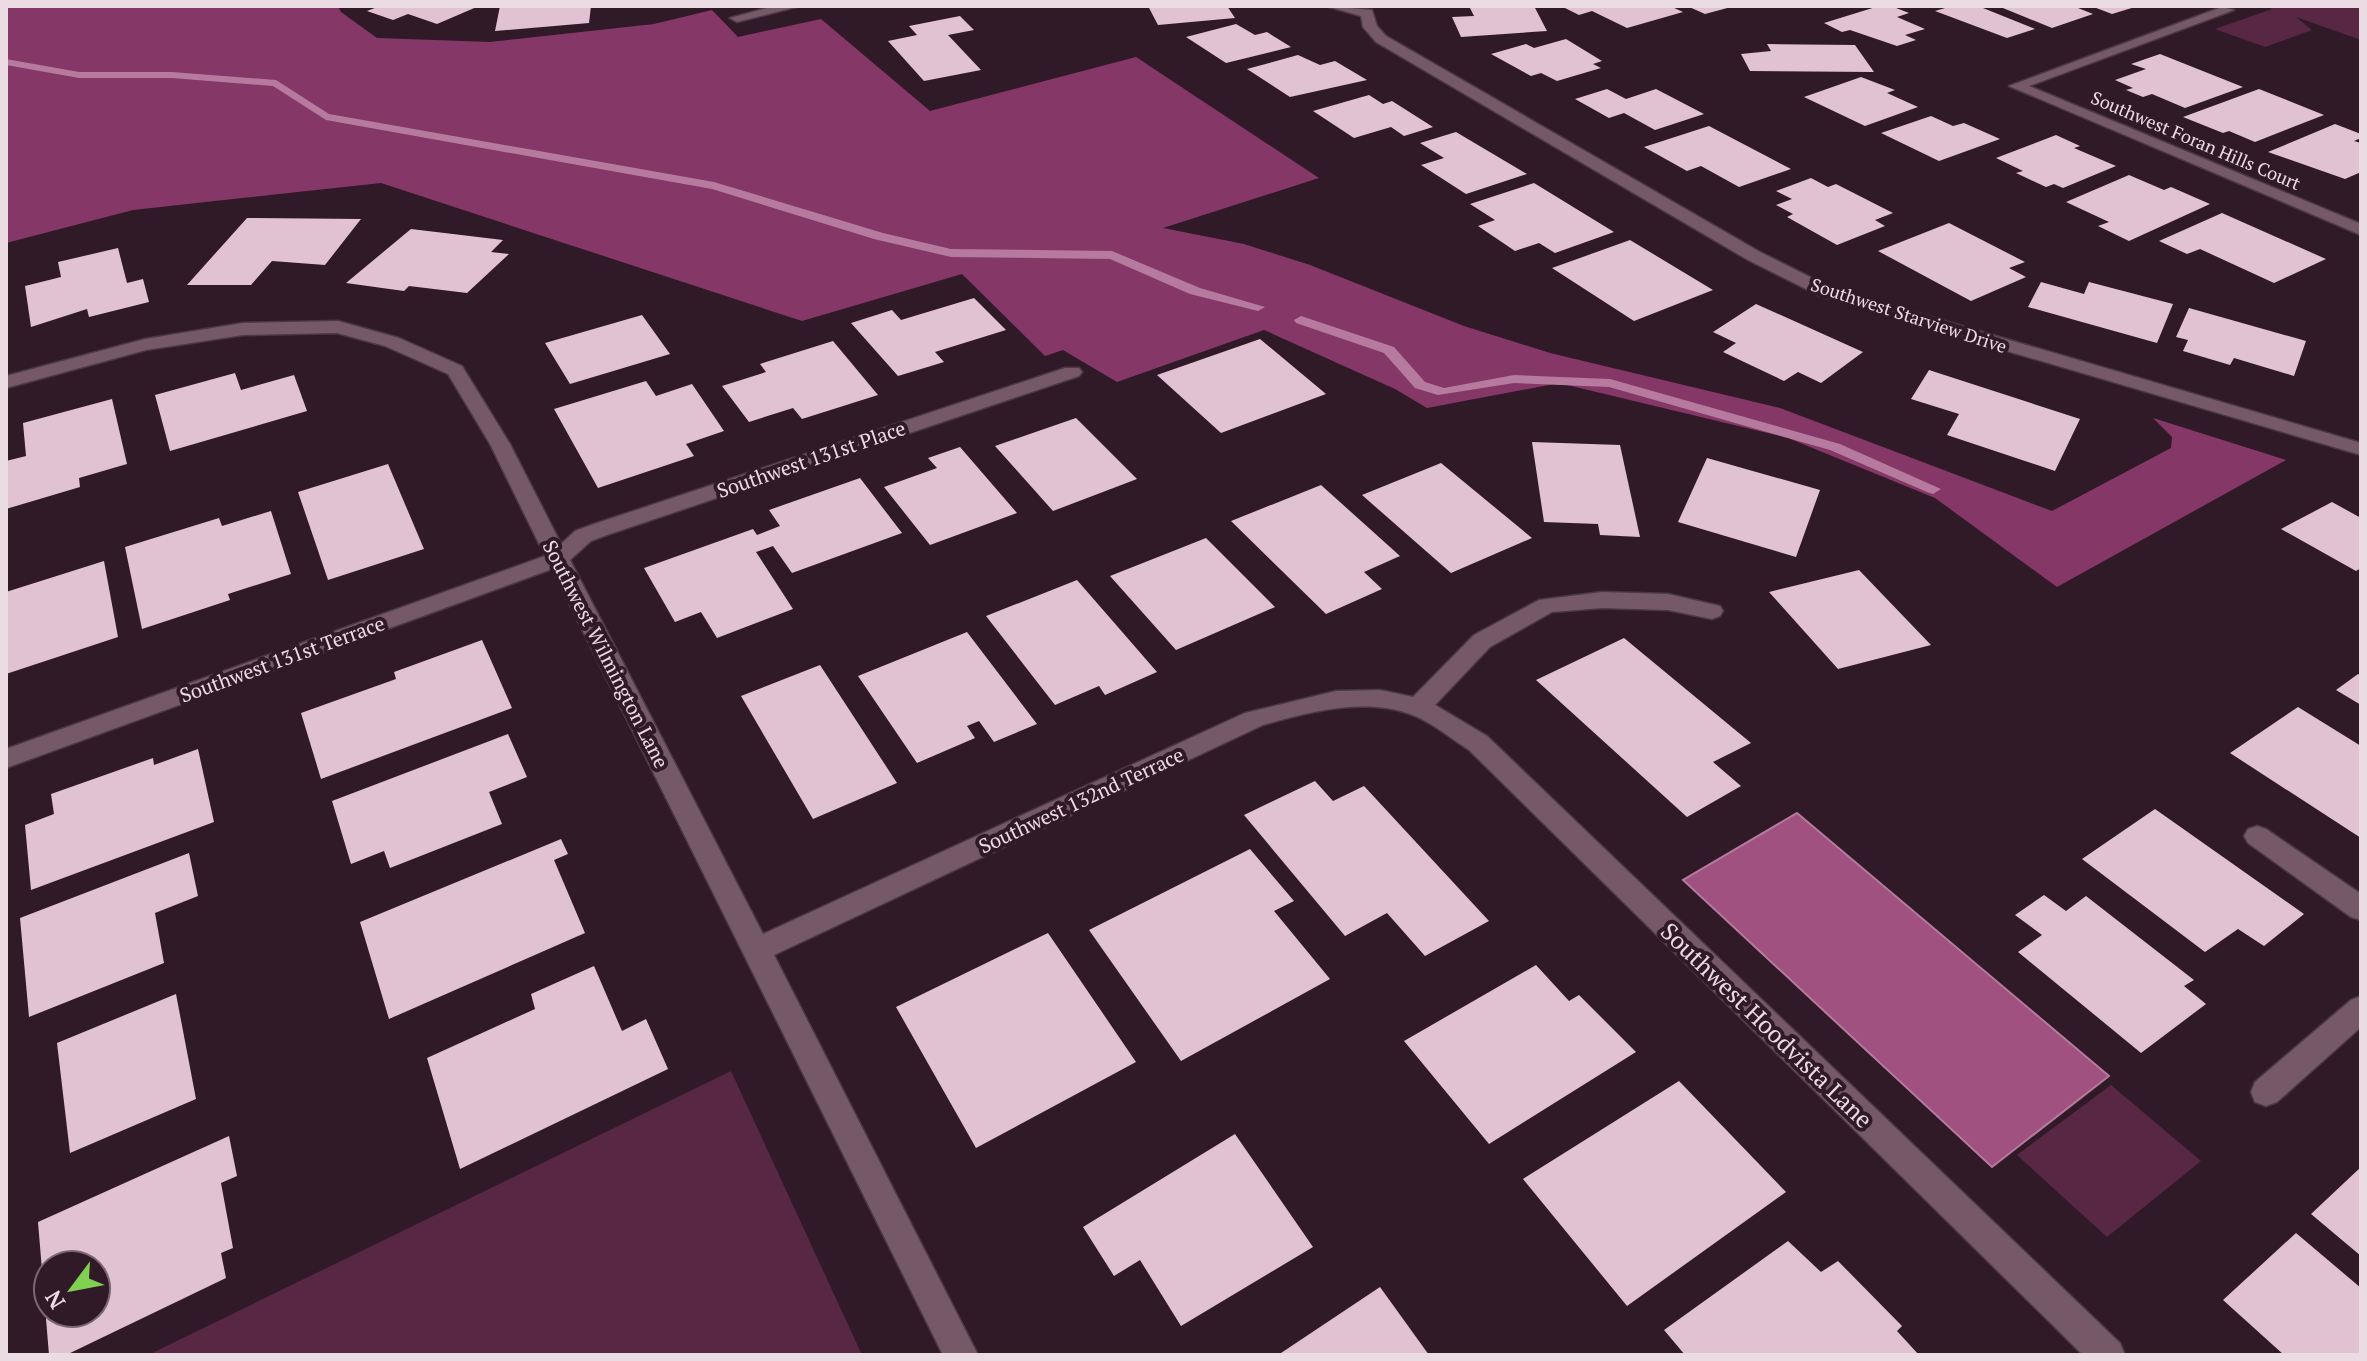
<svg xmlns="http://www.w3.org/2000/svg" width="2367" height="1361" font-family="'PT Serif',serif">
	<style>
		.green { fill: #572744 }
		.forest { fill: #853867 }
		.water { fill: #a05180; stroke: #b67a9e; stroke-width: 2 }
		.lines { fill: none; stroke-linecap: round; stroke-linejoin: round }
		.stream { fill: #b67a9e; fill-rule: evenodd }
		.building { fill: #e1c2d2; fill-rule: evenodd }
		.minor-casing { stroke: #4b3843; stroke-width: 3 }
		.minor { fill: #755968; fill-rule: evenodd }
		.labels { text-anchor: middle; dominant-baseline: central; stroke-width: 8; stroke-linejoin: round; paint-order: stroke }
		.far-street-label { font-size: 18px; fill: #ebdbe3; stroke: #311a27 }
		.street-label { font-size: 20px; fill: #ebdbe3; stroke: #311a27 }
		.near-street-label { font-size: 24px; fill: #ebdbe3; stroke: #311a27 }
	</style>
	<rect width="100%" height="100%" fill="#311a27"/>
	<!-- green -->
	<path class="green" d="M2265,6H2361V40L2296,17L2312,30L2265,47L2215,29L2272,9Z
		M731,1071L862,1355H148Z
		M2111,1085L2201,1161L2107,1237L2017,1155Z"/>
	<!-- forest -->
	<path class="forest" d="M6,6H338L341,12L377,38L490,42L654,24L712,10L738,37L821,19L930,111L1136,57L1319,178L1163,228L1244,244L1310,265L1464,326L1550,353L1780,408L2052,511L2171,448L2172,437L2153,418L2286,460L2057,587L1935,498L1788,438L1559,383L1427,408L1395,389L1264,330L1117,382L1063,350L1045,356L962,274L802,321L381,183L133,210L6,243Z"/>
	<!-- water -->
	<path class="water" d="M1797,813L2109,1076L1992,1167L1683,880Z"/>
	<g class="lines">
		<!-- stream -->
		<path class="stream" d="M6,59L79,72H172L276,80L329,114L714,182L883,233L951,249L1112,251L1200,288L1265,307L1258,311L1190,294L1110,259L951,257L874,239L712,189L326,120L273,86L172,78H79L6,65Z
			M1301,316L1394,347L1425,382L1444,388L1514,375L1610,379L1840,444L1941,489L1933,494L1927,492L1830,450L1609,387L1514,383L1438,395L1415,388L1384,353L1296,323L1294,320Z"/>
	</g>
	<!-- building -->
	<path class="building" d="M380,6H479L437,24L408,14L393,20L367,11Z
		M500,6H591L589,23L495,31Z
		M1148,6H1227L1235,18L1158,25Z
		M1469,6H1534L1547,31L1461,37L1452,17L1474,16Z
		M1561,6H1670L1683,12L1627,28L1592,11L1579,15Z
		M1687,6H1731V7L1705,14Z
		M1879,6H1891L1909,13L1897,17L1925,29L1905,35L1916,40L1897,46L1850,30L1842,32L1824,23Z
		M1952,6H1978L2035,29L2007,38L1935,11Z
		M1998,6H2073L2093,14L2052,28Z
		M2091,6H2135V7L2112,14Z
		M960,16L974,30L948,35L981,70L924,81L888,41L917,35L909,26Z
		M1236,24L1255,35L1267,32L1291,47L1226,63L1186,37Z
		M1566,39L1602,61L1593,64L1601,68L1557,81L1541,73L1531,76L1491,54L1526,44L1534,48Z
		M1767,44L1855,45L1874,72L1750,71L1741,54L1771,51Z
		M2160,54L2243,87L2185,108L2152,94L2143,97L2126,90L2133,88L2115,80L2146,69L2131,64Z
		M1298,55L1320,65L1335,61L1367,80L1290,97L1247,69Z
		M1861,77L1895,90L1887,93L1918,107L1865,126L1804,97Z
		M1607,89L1626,99L1656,89L1704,114L1655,130L1624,113L1609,118L1575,99Z
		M2259,89L2324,115L2255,142L2229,131L2223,133L2183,117Z
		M1369,95L1383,104L1392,101L1433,127L1404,136L1391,127L1354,138L1313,111Z
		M1931,116L1953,126L1964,123L2000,139L1939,161L1881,133Z
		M2335,124L2361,134V138L2354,141L2361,143V172L2345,179L2268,152Z
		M1709,126L1791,169L1739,187L1701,166L1687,171L1644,147Z
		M1456,132L1527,174L1466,194L1421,165L1444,158L1420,143Z
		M2056,135L2080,146L2074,148L2116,166L2063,188L2054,184L2046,187L2016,173L2023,171L1996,158Z
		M2129,175L2164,190L2171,187L2210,204L2129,241L2098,226L2109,222L2066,202Z
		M1811,178L1828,187L1836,184L1893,213L1875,220L1885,226L1837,245L1787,217L1793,214L1776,205L1792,199L1776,191Z
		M1534,183L1614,232L1555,253L1539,243L1515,251L1478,226L1495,220L1470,204Z
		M2222,213L2326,259L2274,283L2200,249L2187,254L2159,241Z
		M247,218L361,219L325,265L272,261L251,285H187Z
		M1949,223L2025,262L2009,268L2026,277L1971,301L1878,251Z
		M411,229L503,240L491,252L509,254L467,293L409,286L404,291L346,283Z
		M1630,240L1713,290L1634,321L1552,268Z
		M118,248L127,283L143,279L149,302L89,317L87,309L31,327L25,286L61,277L58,262Z
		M2041,282L2084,294L2089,282L2173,304L2157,343L2028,307Z
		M974,298L1006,330L935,352L944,362L898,376L851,323L892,310L901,320Z
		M1756,304L1863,352L1821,383L1798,372L1784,381L1723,352L1736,343L1713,332Z
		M2189,308L2306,341L2294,376L2234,358L2230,365L2183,351L2188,340L2176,337Z
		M642,315L670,354L570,384L545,343Z
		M1260,339L1326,394L1221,433L1157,375Z
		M833,341L878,395L802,419L793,408L749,422L722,386L766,372L760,364Z
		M1929,370L2080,419L2055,471L1947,435L1959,414L1911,399Z
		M235,373L241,390L294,375L307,411L170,451L155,395Z
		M646,381L656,396L692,384L724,431L686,444L694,456L598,488L554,409Z
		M112,399L127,464L79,478L80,487L6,509V461L26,456L23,423Z
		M1076,418L1137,479L1053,511L995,446Z
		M1532,442L1620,445L1640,537L1600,535L1598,524L1544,522Z
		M960,447L1017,513L930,545L884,487L937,468L928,458Z
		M1707,458L1820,490L1796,557L1678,522Z
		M1441,463L1532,538L1451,573L1362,495Z
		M388,464L424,549L328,580L298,492Z
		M860,478L902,533L792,573L773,546L756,552L793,609L717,638L701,612L675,622L644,568L753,529L757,535L780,526L769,510Z
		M1321,485L1400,556L1364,572L1382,589L1326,614L1231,521Z
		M2332,502L2361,518V568L2356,571L2281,529Z
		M271,511L291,574L228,594L230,600L142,629L125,547L219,518L222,526Z
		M1206,538L1275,607L1176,650L1110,576Z
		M104,561L118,637L6,674V592Z
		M1859,570L1931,645L1838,669L1769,592Z
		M1077,580L1157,672L1105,695L1099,686L1055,705L986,616Z
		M967,632L1037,724L994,742L979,721L967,726L975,738L917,763L858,676Z
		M1624,638L1751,743L1713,762L1741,786L1687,817L1536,680Z
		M482,640L512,708L321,779L301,713L396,679L394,672Z
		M820,665L897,783L813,819L741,696Z
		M2358,674L2361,676V705L2336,690Z
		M2298,707L2361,746V838L2230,753Z
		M508,734L527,777L489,792L502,824L390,868L384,851L351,864L332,801Z
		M198,749L214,822L31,890L25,825L54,814L51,794L153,758L154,765Z
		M1315,781L1333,801L1364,786L1489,921L1425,956L1387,913L1345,936L1244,815Z
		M2155,809L2304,914L2264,946L2238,929L2205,952L2082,859Z
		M561,839L568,854L554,860L585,933L389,1019L360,922Z
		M1250,849L1294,901L1274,911L1330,979L1181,1061L1089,930Z
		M189,853L198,896L155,913L164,963L29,1017L20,918Z
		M2044,895L2066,911L2086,896L2194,980L2184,986L2206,1004L2141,1053L2018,952L2042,935L2015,915Z
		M1048,933L1136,1062L976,1148L896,1007Z
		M1536,965L1569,1001L1579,995L1636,1052L1489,1144L1404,1041Z
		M594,966L622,1031L646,1019L668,1069L460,1169L427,1058L535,1009L531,994Z
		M176,994L196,1099L70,1153L57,1043Z
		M1679,1081L1786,1192L1627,1306L1523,1179Z
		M1235,1134L1313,1247L1181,1326L1140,1260L1114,1276L1083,1227Z
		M229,1136L237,1176L221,1183L233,1248L221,1253L226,1278L66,1355H49L38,1222ZM48,1265H96V1313H48Z
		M2361,1167V1256L2311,1214Z
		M2296,1233L2361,1288V1355H2284L2223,1300Z
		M1788,1241L1821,1272L1838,1261L1902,1326L1897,1331L1919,1355H1685L1664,1330Z
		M1380,1287L1429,1355H1278Z"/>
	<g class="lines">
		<defs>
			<path id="minor" d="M774,6H800L737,22L730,18Z
				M1326,6L1372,10L1377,26L1386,36L1760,252L1832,288L2361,443V455L1820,296L1748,260L1376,42L1363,27L1361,16Z
				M2222,7L2234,10L2029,86L2361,224V235L2009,86Z
				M338,321L399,338L462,366L510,444L561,544L575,531L591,525L1065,368H1079L1082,372L1079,376L607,535L591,541L570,560L763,934L1245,713L1336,691L1380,690L1413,697L1474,635L1539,600L1602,592L1668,594L1720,606L1723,611L1720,616L1712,619L1668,610L1602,608L1552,612L1490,647L1435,705L1487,736L2120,1343L2125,1355H2083L1469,750C1450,738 1432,722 1410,714C1364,697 1308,712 1263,725L774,955L978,1355H943L552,569L6,768V749L545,556L490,444L448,374L385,346L337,333L243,335L146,350L6,388V376L145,339L243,323Z
				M2257,826L2266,829L2361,894V920L2351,917L2248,843L2244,836L2248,829Z
				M2361,996V1027L2277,1102L2266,1106L2255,1102L2251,1092L2255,1082L2351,1000Z"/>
		</defs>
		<!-- minor casing -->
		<use href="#minor" class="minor-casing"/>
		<!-- minor -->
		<use href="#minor" class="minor"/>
	</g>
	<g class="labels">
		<!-- far-street labels -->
		<g class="far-street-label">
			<text transform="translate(2196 140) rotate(23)">Southwest Foran Hills Court</text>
			<text transform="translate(1909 315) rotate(18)">Southwest Starview Drive</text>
		</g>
		<!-- street labels -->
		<g class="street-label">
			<text transform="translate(811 459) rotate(-19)">Southwest 131st Place</text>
			<text transform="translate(606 654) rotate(63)">Southwest Wilmington Lane</text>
			<text transform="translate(282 659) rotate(-20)">Southwest 131st Terrace</text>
			<text transform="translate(1081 800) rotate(-25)">Southwest 132nd Terrace</text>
		</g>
		<!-- near-street labels -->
		<g class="near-street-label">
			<text transform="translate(1767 1025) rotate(44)">Southwest Hoodvista Lane</text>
		</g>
	</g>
	<!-- border -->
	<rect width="2367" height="1361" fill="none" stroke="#ebdbe3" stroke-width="16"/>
	<!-- north arrow -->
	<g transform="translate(72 1289) rotate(238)"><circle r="38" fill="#311a27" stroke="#7b6772" stroke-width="2"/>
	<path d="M0-6L14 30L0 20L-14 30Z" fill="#80d051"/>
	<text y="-12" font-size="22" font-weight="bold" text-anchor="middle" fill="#ebdbe3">N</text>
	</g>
</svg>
